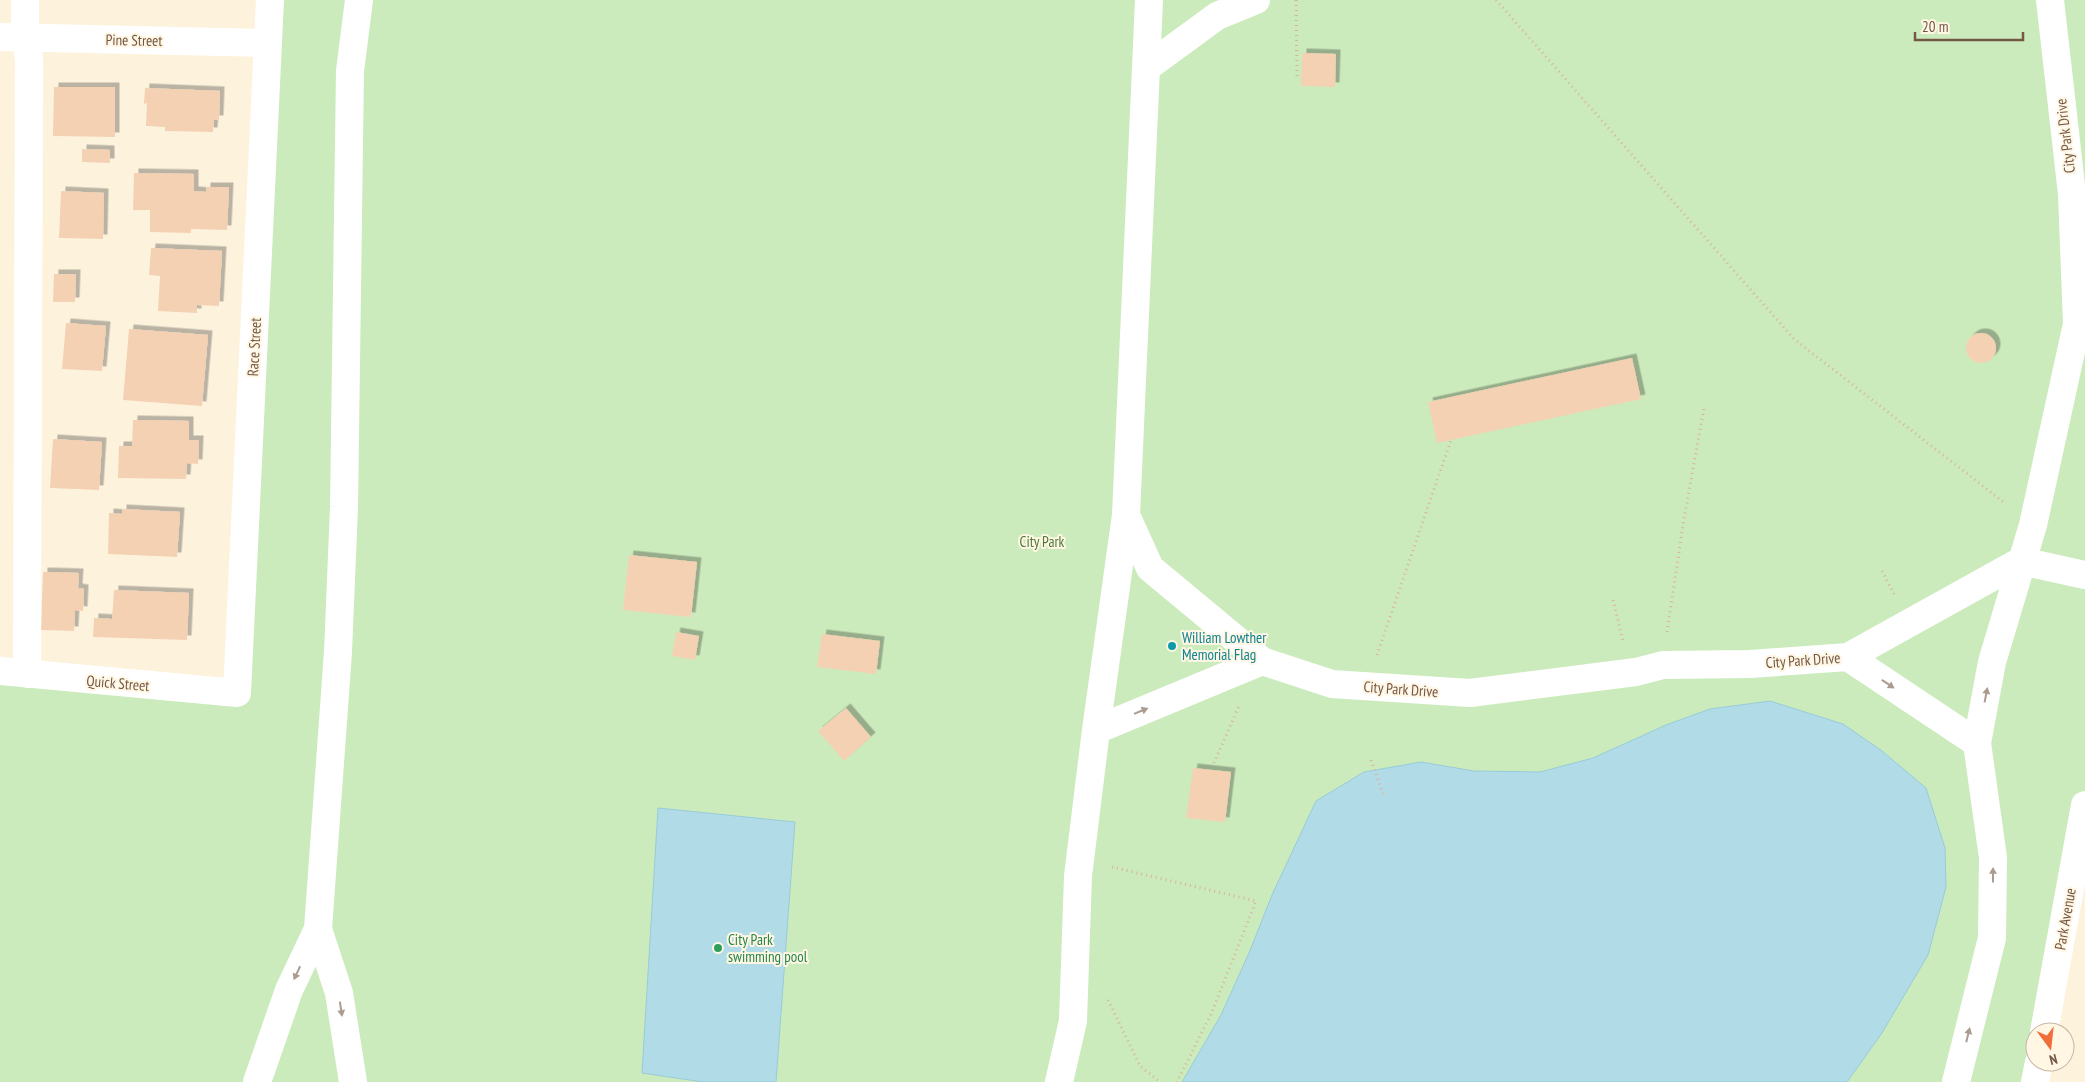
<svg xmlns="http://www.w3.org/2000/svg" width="2085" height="1082" font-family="'PT Sans Narrow',sans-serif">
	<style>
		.park { fill: #ccebbc }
		.water { fill: #b1dce7; stroke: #97cbd9 }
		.building { fill: #f4d1b3; filter: url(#shadow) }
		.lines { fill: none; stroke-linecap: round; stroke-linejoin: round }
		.path { stroke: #d8b497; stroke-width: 3; stroke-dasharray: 1 4; stroke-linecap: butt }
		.minor { stroke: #fff; stroke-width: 28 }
		.oneway { fill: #ac9b8f }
		.culture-dot { fill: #0f9aa8; stroke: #fff6e4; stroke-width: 2 }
		.leisure-dot { fill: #2e9e5b; stroke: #fff6e4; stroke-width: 2 }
		.labels { text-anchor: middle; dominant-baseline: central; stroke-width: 4; stroke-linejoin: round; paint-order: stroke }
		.street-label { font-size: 15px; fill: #745845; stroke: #fff6e4 }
		.park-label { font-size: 15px; fill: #4b7a3c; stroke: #fff6e4 }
		.culture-label { font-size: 15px; fill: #0d838f; stroke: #fff6e4; text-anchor: start }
		.leisure-label { font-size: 15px; fill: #27864d; stroke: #fff6e4; text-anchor: start }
	</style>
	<defs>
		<filter id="shadow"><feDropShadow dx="4.5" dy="-4.5" stdDeviation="0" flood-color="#0004"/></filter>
	</defs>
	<rect width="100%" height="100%" fill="#fdf3dd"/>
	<!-- park -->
	<path class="park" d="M270,0H2085V875L2035,1032V1062L2043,1082H0V682L237,693Z"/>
	<!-- water -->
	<path class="water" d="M1770,701L1843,724L1882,751L1926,788L1945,848L1946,887L1928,955L1882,1033L1847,1082H1182L1221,1015L1249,953L1272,895L1316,801L1364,772L1421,762L1474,771L1540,772L1593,758L1666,725L1710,709Z
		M658,808L795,822L776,1082H703L642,1073Z"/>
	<!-- building -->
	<path class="building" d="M1302,53L1336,54L1335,87L1301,86Z
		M54,87H115V137L53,136Z
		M145,88L220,91L219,120H214L213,132L165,131V127L146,126L147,103L144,104Z
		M82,149L110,150V163L82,162Z
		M134,173L194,174V191L206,192V187H229L227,230L191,229V233L150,232V210H133Z
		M61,191L104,193L103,239L59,238Z
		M151,248L222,251L219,306L197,305V313L158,311L160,276L149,275Z
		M54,274H76L75,302H53Z
		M66,323L106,326L102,371L62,369Z
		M129,329L208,335L202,406L123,400Z
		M1966 348a15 15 0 1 1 30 0a15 15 0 1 1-30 0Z
		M1632,358L1641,399L1437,443L1428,402Z
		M133,420L189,421V440H199L198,464L187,463L186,479L118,478L119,446H132Z
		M53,439L102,442L99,490L50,488Z
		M122,509L180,512L177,557L108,554L109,513L122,514Z
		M629,555L697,562L691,617L623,610Z
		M43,572L79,573L78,588L84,589L83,611L75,610L74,631L41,630Z
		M114,590L189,593L187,640L93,637L94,618L112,619Z
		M676,632L699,636L695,660L672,656Z
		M822,634L880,641L876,674L817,667Z
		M846,708L871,737L844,761L818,731Z
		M1193,768L1231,772L1225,822L1186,818Z"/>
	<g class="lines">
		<!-- path -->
		<path class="path" d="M1296,0L1297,76
			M1496,0L1794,339L2006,504
			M1882,571L1894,594
			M1613,600L1623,641
			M1667,632L1684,519L1704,408
			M1377,655L1451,440
			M1371,760L1384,796
			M1214,763L1239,706
			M1112,867L1256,901L1212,1012L1177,1082
			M1108,1000L1140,1066L1160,1082"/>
		<!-- minor -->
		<path class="minor" d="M25,0V38L29,59L27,674
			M0,37L268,43
			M1146,68L1217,16L1256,0
			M1126,515L1150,568L1262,661L1332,684L1470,693L1636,672L1663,665L1750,664L1848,657L2021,561
			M2021,561L2085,575
			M1848,657L1977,743
			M0,671L237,693L270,0
			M1096,730L1262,661
			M318,929L339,993L353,1082
			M2044,1032L2085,805
			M257,1082L289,990L318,929L338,652L344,507L350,71L359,0
			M1059,1082L1073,1021L1078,876L1096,730L1126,515L1149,0
			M1956,1082L1992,938L1993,858L1977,743L1992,662L2033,525L2077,324L2072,194L2050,0
			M2035,1082L2039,1062"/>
	</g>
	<!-- one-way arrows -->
	<defs><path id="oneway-solid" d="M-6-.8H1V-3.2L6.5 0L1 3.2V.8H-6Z" transform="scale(1.25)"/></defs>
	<g class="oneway">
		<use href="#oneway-solid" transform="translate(1888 684) rotate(34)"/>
		<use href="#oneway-solid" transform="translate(1986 695) rotate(-79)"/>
		<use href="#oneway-solid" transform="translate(1141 711) rotate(-22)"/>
		<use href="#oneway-solid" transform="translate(1993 875) rotate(-90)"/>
		<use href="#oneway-solid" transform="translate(297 973) rotate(115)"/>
		<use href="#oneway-solid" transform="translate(341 1009) rotate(81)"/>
		<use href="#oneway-solid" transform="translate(1968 1035) rotate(-76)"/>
	</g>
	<!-- markers -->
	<circle class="culture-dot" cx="1172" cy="646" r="5"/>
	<circle class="leisure-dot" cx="718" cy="948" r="5"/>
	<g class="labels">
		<!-- street labels -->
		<g class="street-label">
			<text transform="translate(134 40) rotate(1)">Pine Street</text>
			<text transform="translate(2065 136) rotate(-97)">City Park Drive</text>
			<text transform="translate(254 347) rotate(-87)">Race Street</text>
			<text transform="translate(1803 660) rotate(-4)">City Park Drive</text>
			<text transform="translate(118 683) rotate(5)">Quick Street</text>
			<text transform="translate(1401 689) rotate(4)">City Park Drive</text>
			<text transform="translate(2065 919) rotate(-80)">Park Avenue</text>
		</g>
		<!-- park labels -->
		<g class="park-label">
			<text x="1042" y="541">City Park</text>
		</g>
		<!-- culture labels -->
		<g class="culture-label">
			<text x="1182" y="637">William Lowther<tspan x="1182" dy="17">Memorial Flag</tspan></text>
		</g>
		<!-- leisure labels -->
		<g class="leisure-label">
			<text x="728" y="939">City Park<tspan x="728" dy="17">swimming pool</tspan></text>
		</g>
	</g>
	<!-- north arrow -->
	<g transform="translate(2050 1047) rotate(165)"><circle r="24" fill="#fff6e4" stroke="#c7b7a4"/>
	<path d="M0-4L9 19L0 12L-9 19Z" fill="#ef6e3a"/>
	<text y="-8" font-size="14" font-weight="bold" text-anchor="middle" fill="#745845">N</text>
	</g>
	<!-- scale -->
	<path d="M1915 32v8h108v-8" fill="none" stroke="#745845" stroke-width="2.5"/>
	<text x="1922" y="32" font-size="15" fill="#745845" stroke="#fff6e4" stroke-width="4" paint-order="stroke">20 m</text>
</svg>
